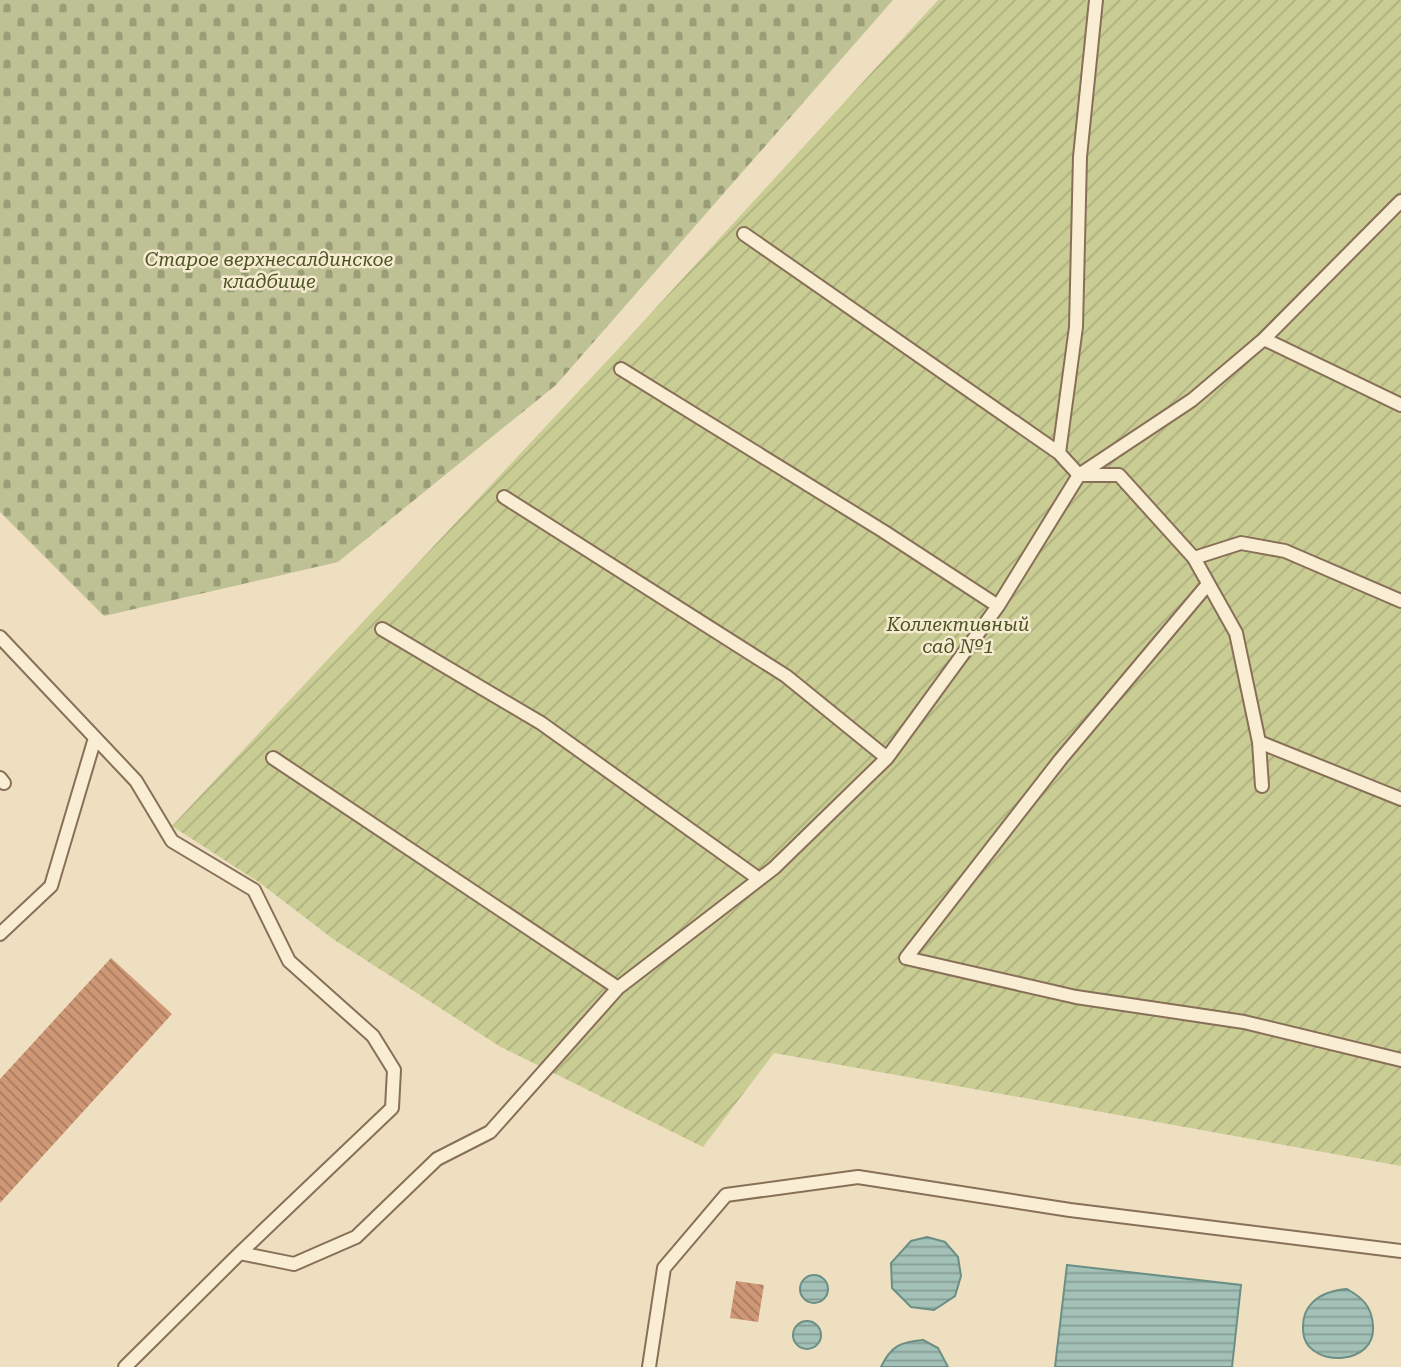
<svg xmlns="http://www.w3.org/2000/svg" width="1401" height="1367" font-family="'Roboto Serif',serif">
	<style>
		.cemetery { fill: url(#cemetery-stones) }
		.garden { fill: url(#garden-furrows) }
		.water { fill: url(#water-rules); stroke: #6a8f84; stroke-width: 2 }
		.building { fill: url(#building-back-hatch) }
		.lines { fill: none; stroke-linecap: round; stroke-linejoin: round }
		.service-casing { stroke: #887058; stroke-width: 16 }
		.service { stroke: #f9edd4; stroke-width: 12 }
		.labels { text-anchor: middle; dominant-baseline: central; stroke-width: 5; stroke-linejoin: round; paint-order: stroke }
		.park-label { font-size: 19px; font-style: italic; fill: #4a5523; stroke: #f6ead0 }
	</style>
	<defs>
		<pattern id="cemetery-stones" width="16" height="16" patternUnits="userSpaceOnUse" patternTransform="scale(1.75)"><rect width="16" height="16" fill="#bec194"/><path d="M2 7V4a2 2 0 0 1 4 0v3zM10 15v-3a2 2 0 0 1 4 0v3z" fill="#9b9d78"/></pattern>
		<pattern id="garden-furrows" width="10" height="10" patternUnits="userSpaceOnUse" patternTransform="scale(1.75)"><rect width="10" height="10" fill="#c9cd94"/><path d="M-1 1l2-2M0 10L10 0M9 11l2-2" fill="none" stroke="#adb07f"/></pattern>
		<pattern id="water-rules" width="6" height="5" patternUnits="userSpaceOnUse" patternTransform="scale(1.75)"><rect width="6" height="5" fill="#a3c1b7"/><path d="M0 2.5h6" fill="none" stroke="#869d94"/></pattern>
		<pattern id="building-back-hatch" width="6" height="6" patternUnits="userSpaceOnUse" patternTransform="scale(1.75)"><rect width="6" height="6" fill="#ce9775"/><path d="M-1 5l2 2M0 0l6 6M5-1l2 2" fill="none" stroke="#a87b5f"/></pattern>
	</defs>
	<rect width="100%" height="100%" fill="#efdfc1"/>
	<!-- cemetery -->
	<path class="cemetery" d="M0,0H893L556,385L338,562L104,616L0,512Z"/>
	<!-- garden -->
	<path class="garden" d="M938,0H1401V1166L774,1053L703,1147L499,1046L333,939L260,883L172,826L619,348Z"/>
	<!-- water -->
	<path class="water" d="M927,1237L945,1242L958,1257L961,1276L955,1296L934,1310L911,1307L892,1288L891,1263L911,1241Z
		M1067,1265L1241,1285L1232,1367H1055Z
		M800 1289a14 14 0 1 1 28 0a14 14 0 1 1-28 0Z
		M1347,1289C1363,1298 1372,1307 1373,1326C1376,1366 1312,1367 1304,1337C1298,1306 1319,1291 1347,1289Z
		M793 1335a14 14 0 1 1 28 0a14 14 0 1 1-28 0Z
		M923,1340L938,1348L948,1367H881C891,1346 900,1342 923,1340Z"/>
	<!-- building -->
	<path class="building" d="M111,958L172,1014L0,1203V1079Z
		M736,1281L764,1285L758,1322L730,1318Z"/>
	<g class="lines">
		<defs>
			<path id="service" d="M744,234L1059,453
				M1264,339L1401,405
				M621,369L883,531L998,606
				M504,497L786,676L887,758
				M1194,558L1241,543L1285,551L1401,601
				M1208,584L1060,760L906,958L1076,997L1244,1022L1401,1060
				M382,629L541,723L759,879
				M0,637L136,781L172,841L254,890L289,961L373,1036L394,1070L392,1108L240,1253L125,1367
				M1259,742L1401,799
				M273,758L618,988
				M0,778L4,783
				M1262,786L1259,742L1236,633L1194,558L1119,475H1079L1192,400L1264,339L1401,201
				M0,934L51,886L95,738
				M240,1253L294,1264L356,1237L437,1159L490,1132L618,988L774,868L887,758L998,606L1079,475L1059,453L1076,327L1080,157L1096,0
				M649,1367L664,1268L726,1195L858,1177L1070,1210L1401,1251"/>
		</defs>
		<!-- service casing -->
		<use href="#service" class="service-casing"/>
		<!-- service -->
		<use href="#service" class="service"/>
	</g>
	<g class="labels">
		<!-- park labels -->
		<g class="park-label">
			<text x="269" y="259">Старое верхнесалдинское<tspan x="269" dy="22">кладбище</tspan></text>
			<text x="958" y="624">Коллективный<tspan x="958" dy="22">сад №1</tspan></text>
		</g>
	</g>
</svg>
